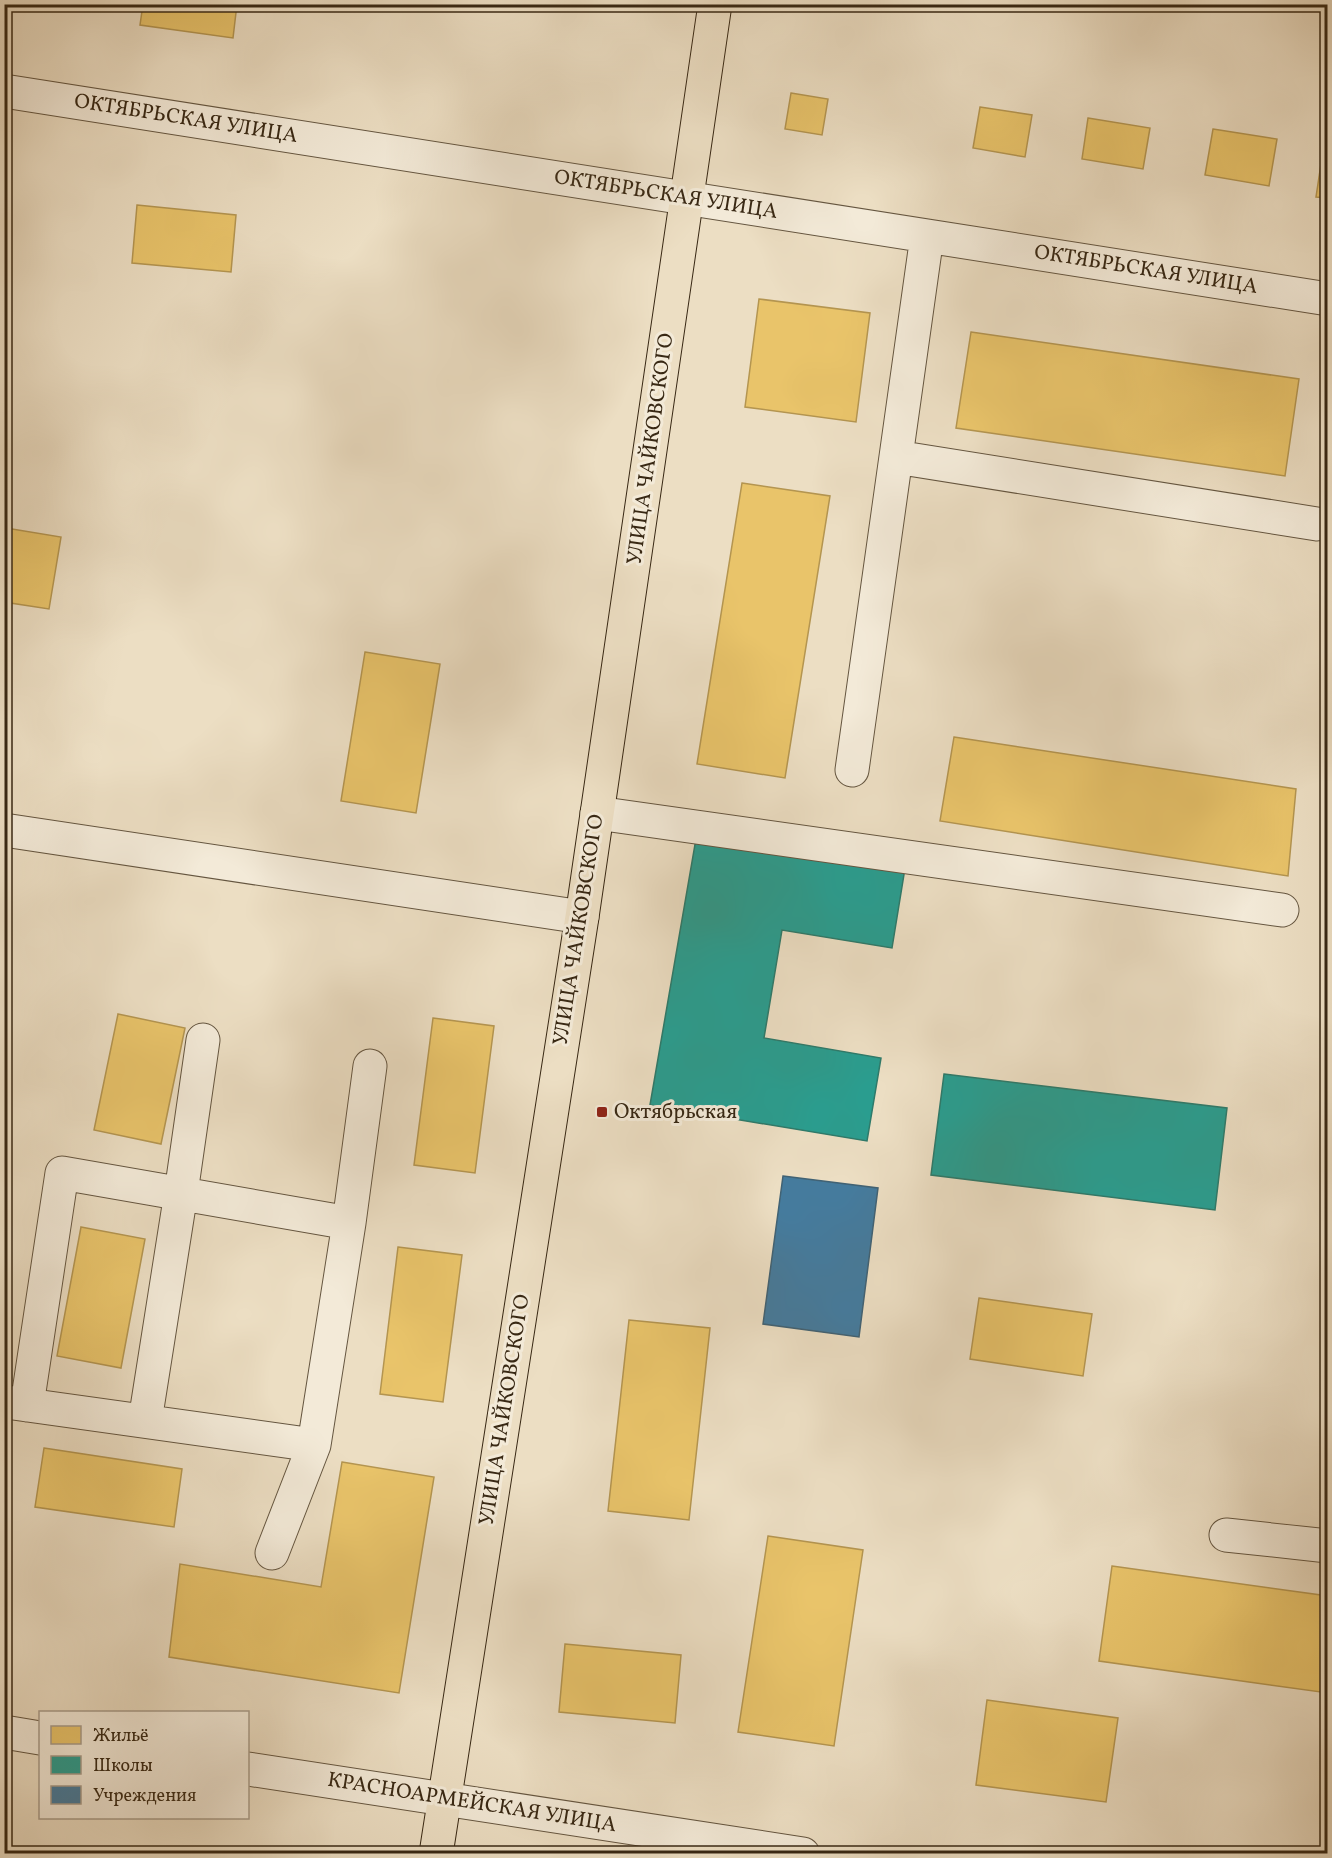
<svg xmlns="http://www.w3.org/2000/svg" width="1332" height="1858" font-family="Vollkorn,serif">
	<style>
		.homes { fill: #e9c46a; stroke: #b49550; stroke-width: 1.5 }
		.schools { fill: #2a9d8f; stroke: #2e7a6a; stroke-width: 1.5 }
		.public { fill: #457b9d; stroke: #416274; stroke-width: 1.5 }
		.lines { fill: none; stroke-linecap: round; stroke-linejoin: round }
		.minor-casing { stroke: #655640; stroke-width: 35 }
		.major-casing { stroke: #382814; stroke-width: 35 }
		.minor { stroke: #f3ead8; stroke-width: 33 }
		.major { stroke: #ecdec3; stroke-width: 33 }
		.poi-dot { fill: #8f2418; stroke: #f3ead8; stroke-width: 2 }
		.labels { text-anchor: middle; dominant-baseline: central; stroke-width: 6; stroke-linejoin: round; paint-order: stroke }
		.street-label { font-size: 21px; fill: #382814; stroke: #f3ead8 }
		.poi-label { font-size: 21px; fill: #382814; stroke: #f3ead8; text-anchor: start }
	</style>
	<rect width="100%" height="100%" fill="#ecdec3"/>
	<filter id="stains"><feTurbulence type="fractalNoise" baseFrequency=".00333" numOctaves="4"/><feColorMatrix values="0 0 0 0 .2 0 0 0 0 .09 0 0 0 0 .02 0 0 0 .5 -.17"/></filter>
	<radialGradient id="worn" r=".72"><stop offset=".6" stop-color="#630" stop-opacity="0"/><stop offset="1" stop-color="#630" stop-opacity=".3"/></radialGradient>
	<!-- homes -->
	<path class="homes" d="M143,4H237L233,38L140,25Z
		M791,93L828,99L822,135L785,129Z
		M980,107L1032,115L1025,157L973,148Z
		M1088,118L1150,128L1143,169L1082,159Z
		M1213,129L1277,139L1269,186L1205,175Z
		M1324,144L1328,145V198L1316,197Z
		M137,205L236,215L231,272L132,263Z
		M759,299L870,313L856,422L745,407Z
		M971,332L1299,379L1285,476L956,428Z
		M742,483L830,496L785,778L697,764Z
		M6,528L61,537L49,609L4,602Z
		M365,652L440,664L416,813L341,801Z
		M954,737L1296,789L1288,876L940,821Z
		M118,1014L185,1028L161,1144L94,1130Z
		M433,1018L494,1026L475,1173L414,1165Z
		M81,1227L145,1239L121,1368L57,1356Z
		M398,1247L462,1255L443,1402L380,1394Z
		M979,1298L1092,1314L1083,1376L970,1359Z
		M629,1320L710,1328L689,1520L608,1511Z
		M44,1448L182,1469L174,1527L35,1507Z
		M342,1462L434,1477L399,1693L169,1657L180,1564L321,1587Z
		M768,1536L863,1550L834,1746L738,1732Z
		M1112,1566L1328,1596V1693L1099,1661Z
		M565,1644L681,1655L675,1723L559,1712Z
		M987,1700L1118,1718L1106,1802L976,1785Z"/>
	<!-- schools -->
	<path class="schools" d="M698,827L906,862L892,948L782,930L764,1038L881,1058L867,1141L650,1105Z
		M944,1074L1227,1108L1215,1210L931,1175Z"/>
	<!-- public -->
	<path class="public" d="M783,1176L878,1188L859,1337L763,1324Z"/>
	<g class="lines">
		<defs>
			<path id="minor" d="M4,91L1328,299
				M896,457L1317,524
				M852,770L927,236
				M597,813L1282,910
				M4,830L582,917
				M6,1402L314,1445
				M27,1405L62,1173L349,1223
				M145,1421L181,1193L203,1040
				M1226,1535L1328,1546
				M272,1553L314,1445L349,1223L370,1066
				M4,1732L40,1738
				M248,1769L803,1854"/>
			<path id="major" d="M436,1854L582,917L715,4"/>
		</defs>
		<!-- minor casing -->
		<use href="#minor" class="minor-casing"/>
		<!-- major casing -->
		<use href="#major" class="major-casing"/>
		<!-- minor -->
		<use href="#minor" class="minor"/>
		<!-- major -->
		<use href="#major" class="major"/>
	</g>
	<!-- markers -->
	<rect class="poi-dot" x="596" y="1106" width="12" height="12" rx="3"/>
	<g class="labels">
		<!-- street labels -->
		<g class="street-label">
			<text transform="translate(186 119) rotate(9)">ОКТЯБРЬСКАЯ УЛИЦА</text>
			<text transform="translate(666 195) rotate(9)">ОКТЯБРЬСКАЯ УЛИЦА</text>
			<text transform="translate(1146 270) rotate(9)">ОКТЯБРЬСКАЯ УЛИЦА</text>
			<text transform="translate(651 449) rotate(-82)">УЛИЦА ЧАЙКОВСКОГО</text>
			<text transform="translate(579 930) rotate(-81)">УЛИЦА ЧАЙКОВСКОГО</text>
			<text transform="translate(505 1410) rotate(-81)">УЛИЦА ЧАЙКОВСКОГО</text>
			<text transform="translate(472 1803) rotate(9)">КРАСНОАРМЕЙСКАЯ УЛИЦА</text>
		</g>
		<!-- poi labels -->
		<g class="poi-label">
			<text x="614" y="1112">Октябрьская</text>
		</g>
	</g>
	<!-- margin -->
	<rect width="1332" height="1858" fill="none" stroke="#ecdec3" stroke-width="24"/>
	<rect x="6" y="6" width="1320" height="1846" fill="none" stroke="#382814" stroke-width="3"/>
	<rect x="12" y="12" width="1308" height="1834" fill="none" stroke="#382814" stroke-width="1.5"/>
	<!-- legend -->
	<rect x="39" y="1711" width="210" height="108" fill="#f3ead8" stroke="#a89c8a" stroke-width="1.5"/>
	<rect x="51" y="1726" width="30" height="18" fill="#e9c46a" stroke="#a89c8a" stroke-width="1.5"/>
	<text x="93" y="1741" font-size="18" fill="#382814">Жильё</text>
	<rect x="51" y="1756" width="30" height="18" fill="#2a9d8f" stroke="#a89c8a" stroke-width="1.5"/>
	<text x="93" y="1771" font-size="18" fill="#382814">Школы</text>
	<rect x="51" y="1786" width="30" height="18" fill="#457b9d" stroke="#a89c8a" stroke-width="1.5"/>
	<text x="93" y="1801" font-size="18" fill="#382814">Учреждения</text>
	<rect width="100%" height="100%" filter="url(#stains)"/>
	<rect width="100%" height="100%" fill="url(#worn)"/>
</svg>
